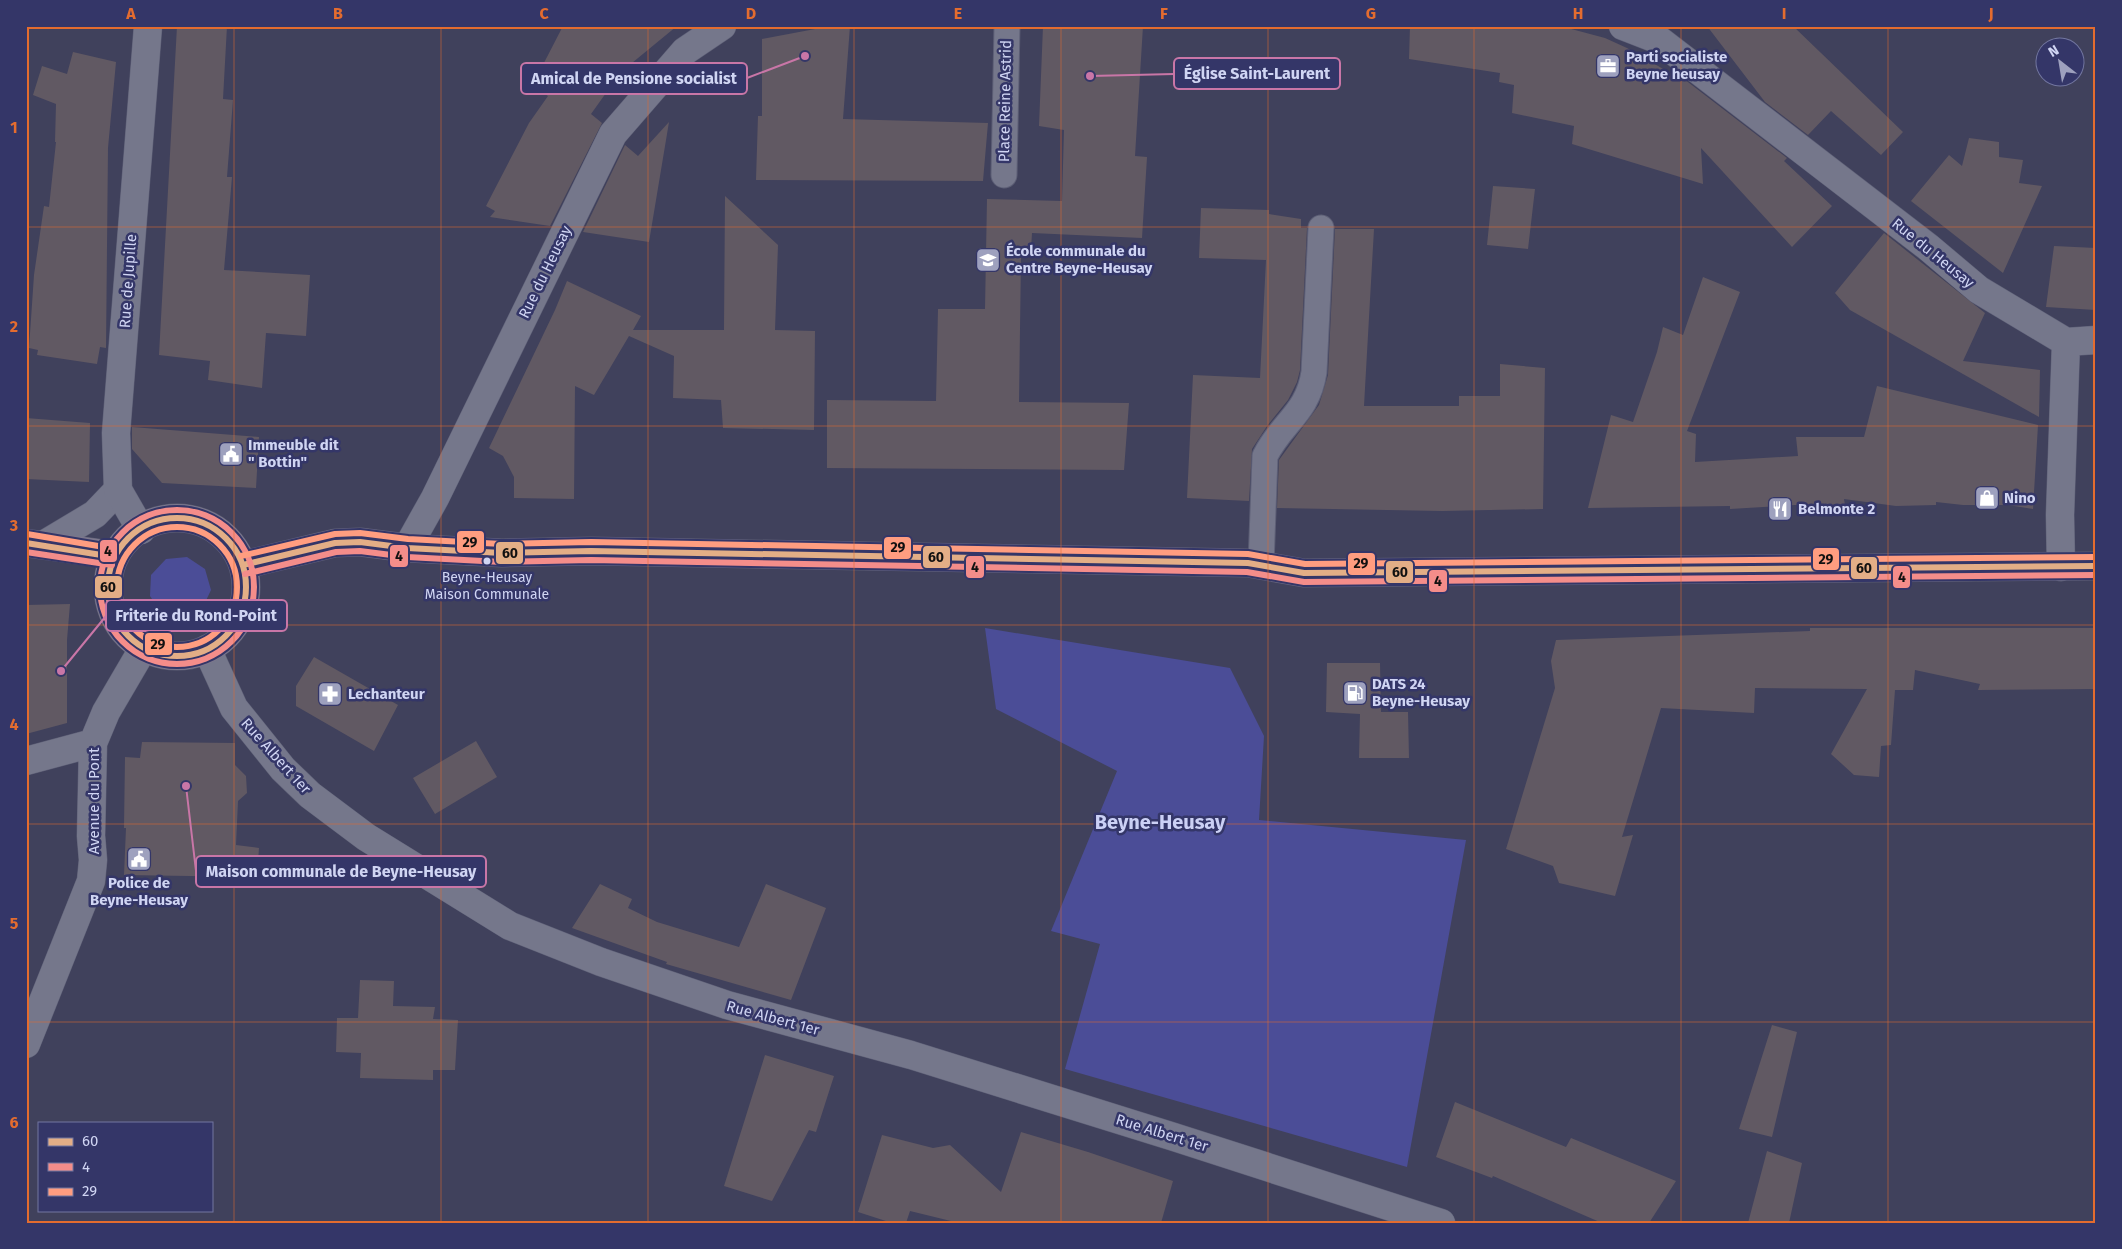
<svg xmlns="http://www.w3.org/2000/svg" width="2122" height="1249" font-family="'Fira Sans',sans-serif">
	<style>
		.green { fill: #4b4d97 }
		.building { fill: #615963 }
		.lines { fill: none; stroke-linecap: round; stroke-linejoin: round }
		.service-casing { stroke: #5d5f76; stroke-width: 27 }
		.minor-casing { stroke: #5d5f76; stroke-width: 29 }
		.tertiary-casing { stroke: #5d5f76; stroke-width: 29 }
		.primary-casing { stroke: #5d5f76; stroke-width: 29 }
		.service { stroke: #75778b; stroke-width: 25 }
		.minor { stroke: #75778b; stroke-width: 28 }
		.tertiary { stroke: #75778b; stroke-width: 28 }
		.primary { stroke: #7c778c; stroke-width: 28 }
		.bus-1-casing { stroke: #343668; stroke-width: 10 }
		.bus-2-casing { stroke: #343668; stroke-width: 10 }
		.bus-3-casing { stroke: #343668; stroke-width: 10 }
		.bus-1 { stroke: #e3ae86; stroke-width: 6 }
		.bus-2 { stroke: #f48d8a; stroke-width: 6 }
		.bus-3 { stroke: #ff9d80; stroke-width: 6 }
		.grid { fill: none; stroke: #e46c2f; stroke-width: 1; stroke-opacity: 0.55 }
		.bus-dot { fill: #d0d5f3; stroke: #343668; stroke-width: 2 }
		.labels { text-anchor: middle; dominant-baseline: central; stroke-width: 5; stroke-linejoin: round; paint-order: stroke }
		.bus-label { font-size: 14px; fill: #d0d5f3; stroke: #343668 }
		.poi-label { font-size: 15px; font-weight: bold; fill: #d0d5f3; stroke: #343668; text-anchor: start }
		.street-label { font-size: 15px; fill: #d0d5f3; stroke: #343668 }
		.district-label { font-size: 20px; font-weight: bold; fill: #cbd0f5; stroke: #343668 }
		.leader { fill: none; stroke: #c976a7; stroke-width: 2 }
		.callout-dot { fill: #c976a7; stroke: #343668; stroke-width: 2 }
		.callout { fill: #343668; stroke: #c976a7; stroke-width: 2 }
		.callout-label { font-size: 16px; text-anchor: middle; font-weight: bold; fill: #d0d5f3 }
		.line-badge { stroke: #343668; stroke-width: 2 }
		.pale-badge-label { font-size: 14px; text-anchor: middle; font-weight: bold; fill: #111 }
		.neatline { fill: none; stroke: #e46c2f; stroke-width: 2 }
		.grid-label { font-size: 16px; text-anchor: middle; font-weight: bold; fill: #e46c2f }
	</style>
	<rect width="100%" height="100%" fill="#40415c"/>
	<!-- green -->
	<path class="green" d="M187,557L205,569L211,590L202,609L183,619L162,614L150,596L151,575L166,559Z
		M985,628L1230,668L1264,736L1259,820L1466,840L1407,1167L1065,1069L1100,944L1051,931L1117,771L996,709Z"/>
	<!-- building -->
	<path class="building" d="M177,26H227L223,99L233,100L227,177H232L224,270L310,275L306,336L266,333L262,388L208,380L210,361L159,355Z
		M563,26H677L621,72L591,114L602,123L550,226L490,217L495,211L486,206L529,123L548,96L532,86Z
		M831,26H850L843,119L988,123L983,181L756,180L758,116H762V39Z
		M1043,26H1143L1135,156L1147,157L1142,238L1032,233L1031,249L1024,250V256H1021L1019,402L1129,403L1124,470L827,468V400L936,401L938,309H985L987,199L1062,201L1064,130L1039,126Z
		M1410,26H1560L1605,38L1627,48L1677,77L1678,76L1684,79L1787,158L1784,161L1832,206L1792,247L1701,148L1703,184L1572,144L1574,126L1512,113L1514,85L1499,82L1500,73L1409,59Z
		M1707,26H1793L1903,132L1881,155L1831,111L1808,135L1765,102Z
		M73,52L116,62L108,148L106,348L100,347L97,364L37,355L38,350L29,348L34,275L44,206L49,207L56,142H55L56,104L33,95L42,66L67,74Z
		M669,122L649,242L583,232L625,145L638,156Z
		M1969,138L1999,142V157L2023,160L2019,183L2042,186L2003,273L1911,201L1949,155L1962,166Z
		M1493,186L1535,189L1528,249L1487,245Z
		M725,196L778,245L775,330L815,331L814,430L723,428L721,400L673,398L674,356L629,336L594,395L575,386L574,499L514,498V477L503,456L489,448L555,310L567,281L641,316L633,330H724Z
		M1201,208L1269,210V214L1301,219V228H1307L1300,370L1297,382L1288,400L1267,426L1252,449L1249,501L1187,498L1193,375L1260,378L1266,260L1199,258Z
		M1335,229H1374L1364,406H1459V396H1500V364L1545,368L1543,509L1442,511L1277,508L1279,460L1319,405L1328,375Z
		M1884,233L1985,313L1963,361L2040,370L2039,417L1850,310L1835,293Z
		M2054,246L2096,248V310L2046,307Z
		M1703,277L1740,292L1687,431L1696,434L1695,462L1798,456L1796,437H1864L1877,386L2038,425L2033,509L2008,505H1963L1936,502V505L1896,506L1844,499L1845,505H1795L1730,509V506L1588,508L1611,415L1633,422L1657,352L1663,327L1683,335Z
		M26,418L90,423L89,482L26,479Z
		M132,427L259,437L256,488L162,483L132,449Z
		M70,604L67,640V723L26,734V605Z
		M1810,628H2096V689L1978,690L1980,684L1915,670L1913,690H1895L1891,745L1881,746L1879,777L1854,775L1831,754L1867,689L1755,688L1754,713L1661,708L1622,837L1633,835L1615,896L1559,883L1553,866L1506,849L1555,688L1551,661L1556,640L1810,631Z
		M314,657L398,705L374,751L296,706V686Z
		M1327,663H1380L1381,712H1408L1409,758H1359L1360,714L1326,712Z
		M476,741L497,777L435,814L413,778Z
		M142,742L235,743V765L246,776L247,793L238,801L236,845L259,848L257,877L124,875L126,828H124L125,757L140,758Z
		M600,884L632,899L628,908L657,922L739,947L766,884L826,908L791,1000L666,964L667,962L572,928Z
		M360,980L394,981L393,1006L435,1007L433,1019L458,1020L455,1070H433V1080L360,1078L361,1053L336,1052L337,1018H358Z
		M1772,1025L1797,1032L1772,1137L1739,1129Z
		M765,1055L834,1076L816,1132L809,1130L772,1201L724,1186Z
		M1455,1102L1566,1147L1571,1138L1676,1181L1649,1223H1602L1493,1176L1492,1178L1436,1157Z
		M1021,1132L1088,1152L1173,1181L1161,1223H959L910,1211L906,1223H892L858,1212L882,1135L933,1148L950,1145L1001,1192Z
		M1767,1151L1802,1163L1789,1223H1748Z"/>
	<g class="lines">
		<defs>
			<path id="service" d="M1004,175L1007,26
				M1261,565L1265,456C1282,422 1308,413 1314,372L1321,228"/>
			<path id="minor" d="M1623,26L1659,40L1928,247L1979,290L2066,342L2060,515L2061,567
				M2066,342L2096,340
				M45,544L95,514L118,490
				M407,548L435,498L613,134L685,51L722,26
				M207,649L234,708L283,769L310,795L366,837L510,926L601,962L727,1005L911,1055L1174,1137L1441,1223
				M26,761L93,743
				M26,1044L91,881L93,860L91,836L93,743L106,712L144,647"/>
			<path id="tertiary" d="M141,530L118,490L116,433L148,26"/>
			<path id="primary" d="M108 587a69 69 0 1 1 138 0a69 69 0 1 1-138 0Z
				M26,543L98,553L114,557
				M243,565L335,543L360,542L407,548L502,553L591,551L1248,563L1304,573L2096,566"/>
		</defs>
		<!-- service casing -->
		<use href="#service" class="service-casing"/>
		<!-- minor casing -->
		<use href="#minor" class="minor-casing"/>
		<!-- tertiary casing -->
		<use href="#tertiary" class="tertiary-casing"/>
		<!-- primary casing -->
		<use href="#primary" class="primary-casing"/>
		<!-- service -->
		<use href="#service" class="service"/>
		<!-- minor -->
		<use href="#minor" class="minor"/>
		<!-- tertiary -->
		<use href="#tertiary" class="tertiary"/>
		<!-- primary -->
		<use href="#primary" class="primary"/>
		<defs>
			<path id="bus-1" d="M108 587a69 69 0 1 1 138 0a69 69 0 1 1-138 0Z
				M26,543L114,557
				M243,565L335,543L360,542L407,548L502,553L591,551L1248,563L1304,573L2096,566"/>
			<path id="bus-2" d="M100 587a77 77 0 1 1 154 0a77 77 0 1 1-154 0Z
				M26,552L112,565
				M245,574L336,552L360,551L407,557L502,562L591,560L1247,572L1304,582L2096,575"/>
			<path id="bus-3" d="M117 587a60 60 0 1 1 120 0a60 60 0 1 1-120 0Z
				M27,534L116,549
				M241,556L335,534L360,533L408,539L502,544L591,542L1248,554L1305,564L2096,557"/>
		</defs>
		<!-- bus-1 casing -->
		<use href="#bus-1" class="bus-1-casing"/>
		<!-- bus-2 casing -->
		<use href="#bus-2" class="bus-2-casing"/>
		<!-- bus-3 casing -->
		<use href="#bus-3" class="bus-3-casing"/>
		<!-- bus-1 -->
		<use href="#bus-1" class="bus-1"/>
		<!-- bus-2 -->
		<use href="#bus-2" class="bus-2"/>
		<!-- bus-3 -->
		<use href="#bus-3" class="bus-3"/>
	</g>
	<!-- grid -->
	<path class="grid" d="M234,26V1223M441,26V1223M648,26V1223M854,26V1223M1061,26V1223M1268,26V1223M1474,26V1223M1681,26V1223M1888,26V1223M26,227H2096M26,426H2096M26,625H2096M26,824H2096M26,1022H2096"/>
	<!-- icons -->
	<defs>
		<symbol id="office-square" viewBox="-11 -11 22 22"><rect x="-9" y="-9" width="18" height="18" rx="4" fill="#9ea1be" stroke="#343668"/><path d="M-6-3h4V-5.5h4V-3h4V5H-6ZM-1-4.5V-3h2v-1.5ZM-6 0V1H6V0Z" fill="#fff"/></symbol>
		<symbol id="school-square" viewBox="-11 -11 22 22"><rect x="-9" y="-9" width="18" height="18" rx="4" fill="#9ea1be" stroke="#343668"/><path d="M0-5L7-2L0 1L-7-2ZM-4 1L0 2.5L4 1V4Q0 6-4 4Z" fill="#fff"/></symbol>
		<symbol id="civic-square" viewBox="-11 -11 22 22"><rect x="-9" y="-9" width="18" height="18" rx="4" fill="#9ea1be" stroke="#343668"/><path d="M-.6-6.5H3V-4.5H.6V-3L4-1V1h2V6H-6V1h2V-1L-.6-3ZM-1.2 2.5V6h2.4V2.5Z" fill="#fff"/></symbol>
		<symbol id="shop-square" viewBox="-11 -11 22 22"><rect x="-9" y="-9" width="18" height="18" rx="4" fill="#9ea1be" stroke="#343668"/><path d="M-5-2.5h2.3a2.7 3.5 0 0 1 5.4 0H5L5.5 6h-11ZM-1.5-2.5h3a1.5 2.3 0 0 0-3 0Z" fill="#fff"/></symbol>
		<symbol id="restaurant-square" viewBox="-11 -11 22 22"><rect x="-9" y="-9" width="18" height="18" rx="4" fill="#9ea1be" stroke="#343668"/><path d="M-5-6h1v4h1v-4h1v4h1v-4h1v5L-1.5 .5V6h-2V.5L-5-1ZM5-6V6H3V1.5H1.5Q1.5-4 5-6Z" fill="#fff"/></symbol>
		<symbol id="fuel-square" viewBox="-11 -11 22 22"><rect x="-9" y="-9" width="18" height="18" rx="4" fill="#9ea1be" stroke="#343668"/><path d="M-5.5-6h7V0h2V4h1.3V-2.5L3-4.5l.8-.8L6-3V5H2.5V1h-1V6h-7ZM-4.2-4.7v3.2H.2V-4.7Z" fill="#fff"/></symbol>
		<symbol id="pharmacy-square" viewBox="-11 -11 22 22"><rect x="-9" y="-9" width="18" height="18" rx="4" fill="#9ea1be" stroke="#343668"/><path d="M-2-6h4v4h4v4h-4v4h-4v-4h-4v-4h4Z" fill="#fff"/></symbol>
	</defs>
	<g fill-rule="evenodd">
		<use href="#office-square" x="1594" y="52" width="28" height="28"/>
		<use href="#school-square" x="974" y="246" width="28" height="28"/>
		<use href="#civic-square" x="217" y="440" width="28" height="28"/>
		<use href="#shop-square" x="1973" y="484" width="28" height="28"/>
		<use href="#restaurant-square" x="1766" y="495" width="28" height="28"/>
		<use href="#fuel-square" x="1341" y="679" width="28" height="28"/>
		<use href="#pharmacy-square" x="316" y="680" width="28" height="28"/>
		<use href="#civic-square" x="125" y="845" width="28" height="28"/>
	</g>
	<!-- markers -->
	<circle class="bus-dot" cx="487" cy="561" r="4.5"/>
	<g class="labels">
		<!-- bus labels -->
		<g class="bus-label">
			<text x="487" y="577">Beyne-Heusay<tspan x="487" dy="17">Maison Communale</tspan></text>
		</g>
		<!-- poi labels -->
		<g class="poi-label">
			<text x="1626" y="57">Parti socialiste<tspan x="1626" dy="17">Beyne heusay</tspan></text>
			<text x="1006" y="251">École communale du<tspan x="1006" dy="17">Centre Beyne-Heusay</tspan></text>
			<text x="248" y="445">Immeuble dit<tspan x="248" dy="17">" Bottin"</tspan></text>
			<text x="2004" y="498">Nino</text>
			<text x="1798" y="509">Belmonte 2</text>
			<text x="1372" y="684">DATS 24<tspan x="1372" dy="17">Beyne-Heusay</tspan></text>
			<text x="348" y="694">Lechanteur</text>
			<text x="139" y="883" text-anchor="middle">Police de<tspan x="139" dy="17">Beyne-Heusay</tspan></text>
		</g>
		<!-- street labels -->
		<g class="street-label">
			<text transform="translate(1005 101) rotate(-89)">Place Reine Astrid</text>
			<text transform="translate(1933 253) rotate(39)">Rue du Heusay</text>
			<text transform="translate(545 272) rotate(-64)">Rue du Heusay</text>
			<text transform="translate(128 281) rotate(-86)">Rue de Jupille</text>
			<text transform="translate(276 756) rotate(48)">Rue Albert 1er</text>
			<text transform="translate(94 801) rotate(-90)">Avenue du Pont</text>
			<text transform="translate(773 1018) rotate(15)">Rue Albert 1er</text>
			<text transform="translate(1162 1133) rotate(17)">Rue Albert 1er</text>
		</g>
		<!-- district labels -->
		<g class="district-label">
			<text x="1160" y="822">Beyne-Heusay</text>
		</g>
	</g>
	<!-- callouts -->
	<path class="leader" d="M1090 76L1174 74M805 56L747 78M61 671L106 616M186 786L196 871"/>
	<g class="callout-dot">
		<circle cx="1090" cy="76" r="5"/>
		<circle cx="805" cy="56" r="5"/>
		<circle cx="61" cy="671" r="5"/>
		<circle cx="186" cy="786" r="5"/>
	</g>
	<g class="callout">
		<rect x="1174" y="58" width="166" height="31" rx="5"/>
		<rect x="521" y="63" width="226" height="31" rx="5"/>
		<rect x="106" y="600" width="181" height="31" rx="5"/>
		<rect x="196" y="856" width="290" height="31" rx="5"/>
	</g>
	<g class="callout-label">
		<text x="1257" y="79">Église Saint-Laurent</text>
		<text x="634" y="84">Amical de Pensione socialist</text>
		<text x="196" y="621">Friterie du Rond-Point</text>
		<text x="341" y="877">Maison communale de Beyne-Heusay</text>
	</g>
	<g class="line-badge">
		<rect x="456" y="530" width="29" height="24" rx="5" fill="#ff9d80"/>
		<rect x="883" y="536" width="29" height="24" rx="5" fill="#ff9d80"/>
		<rect x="99" y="539" width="19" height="24" rx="5" fill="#f48d8a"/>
		<rect x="495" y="541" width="29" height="24" rx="5" fill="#e3ae86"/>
		<rect x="389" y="544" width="20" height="24" rx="5" fill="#f48d8a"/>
		<rect x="922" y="545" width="29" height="24" rx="5" fill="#e3ae86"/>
		<rect x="1812" y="547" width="28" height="24" rx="5" fill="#ff9d80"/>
		<rect x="1347" y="552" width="29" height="24" rx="5" fill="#ff9d80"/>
		<rect x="965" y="555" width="20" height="24" rx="5" fill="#f48d8a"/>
		<rect x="1850" y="556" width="28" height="24" rx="5" fill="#e3ae86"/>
		<rect x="1385" y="560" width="29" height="24" rx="5" fill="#e3ae86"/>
		<rect x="1892" y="565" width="19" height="24" rx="5" fill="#f48d8a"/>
		<rect x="1428" y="569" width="20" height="24" rx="5" fill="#f48d8a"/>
		<rect x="94" y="575" width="29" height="24" rx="5" fill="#e3ae86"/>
		<rect x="144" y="632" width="29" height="24" rx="5" fill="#ff9d80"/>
	</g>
	<g class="pale-badge-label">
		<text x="470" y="547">29</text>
		<text x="898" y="552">29</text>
		<text x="108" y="556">4</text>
		<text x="510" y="558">60</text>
		<text x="399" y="561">4</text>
		<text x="936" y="562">60</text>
		<text x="1826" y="564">29</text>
		<text x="1361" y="568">29</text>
		<text x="975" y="572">4</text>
		<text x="1864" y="573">60</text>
		<text x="1400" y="577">60</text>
		<text x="1902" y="582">4</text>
		<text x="1438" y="586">4</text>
		<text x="108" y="592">60</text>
		<text x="158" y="649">29</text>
	</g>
	<!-- border -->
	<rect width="2122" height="1249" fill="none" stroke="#343668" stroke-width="55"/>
	<!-- legend -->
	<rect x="38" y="1122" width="175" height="90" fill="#343668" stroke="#7276a0"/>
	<rect x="48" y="1138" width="25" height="8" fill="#e3ae86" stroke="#7276a0"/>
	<text x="82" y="1146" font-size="15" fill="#d0d5f3">60</text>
	<rect x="48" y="1163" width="25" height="8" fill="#f48d8a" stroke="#7276a0"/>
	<text x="82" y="1172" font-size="15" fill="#d0d5f3">4</text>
	<rect x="48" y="1188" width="25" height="8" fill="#ff9d80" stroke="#7276a0"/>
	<text x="82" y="1196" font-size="15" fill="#d0d5f3">29</text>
	<!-- north arrow -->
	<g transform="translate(2060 62) rotate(329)"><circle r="24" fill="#343668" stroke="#7276a0"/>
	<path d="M0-4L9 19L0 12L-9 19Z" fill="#9ea1be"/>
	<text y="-8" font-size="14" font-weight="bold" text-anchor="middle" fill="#d0d5f3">N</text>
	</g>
	<rect x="28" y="28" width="2066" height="1194" class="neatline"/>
	<g class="grid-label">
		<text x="131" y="19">A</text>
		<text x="338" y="19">B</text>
		<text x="544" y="19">C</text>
		<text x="751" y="19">D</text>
		<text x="958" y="19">E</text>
		<text x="1164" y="19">F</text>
		<text x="1371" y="19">G</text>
		<text x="1578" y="19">H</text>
		<text x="1784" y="19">I</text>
		<text x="1991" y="19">J</text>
		<text x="14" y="133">1</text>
		<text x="14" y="332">2</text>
		<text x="14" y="531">3</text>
		<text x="14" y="730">4</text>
		<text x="14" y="929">5</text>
		<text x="14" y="1128">6</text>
	</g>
</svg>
